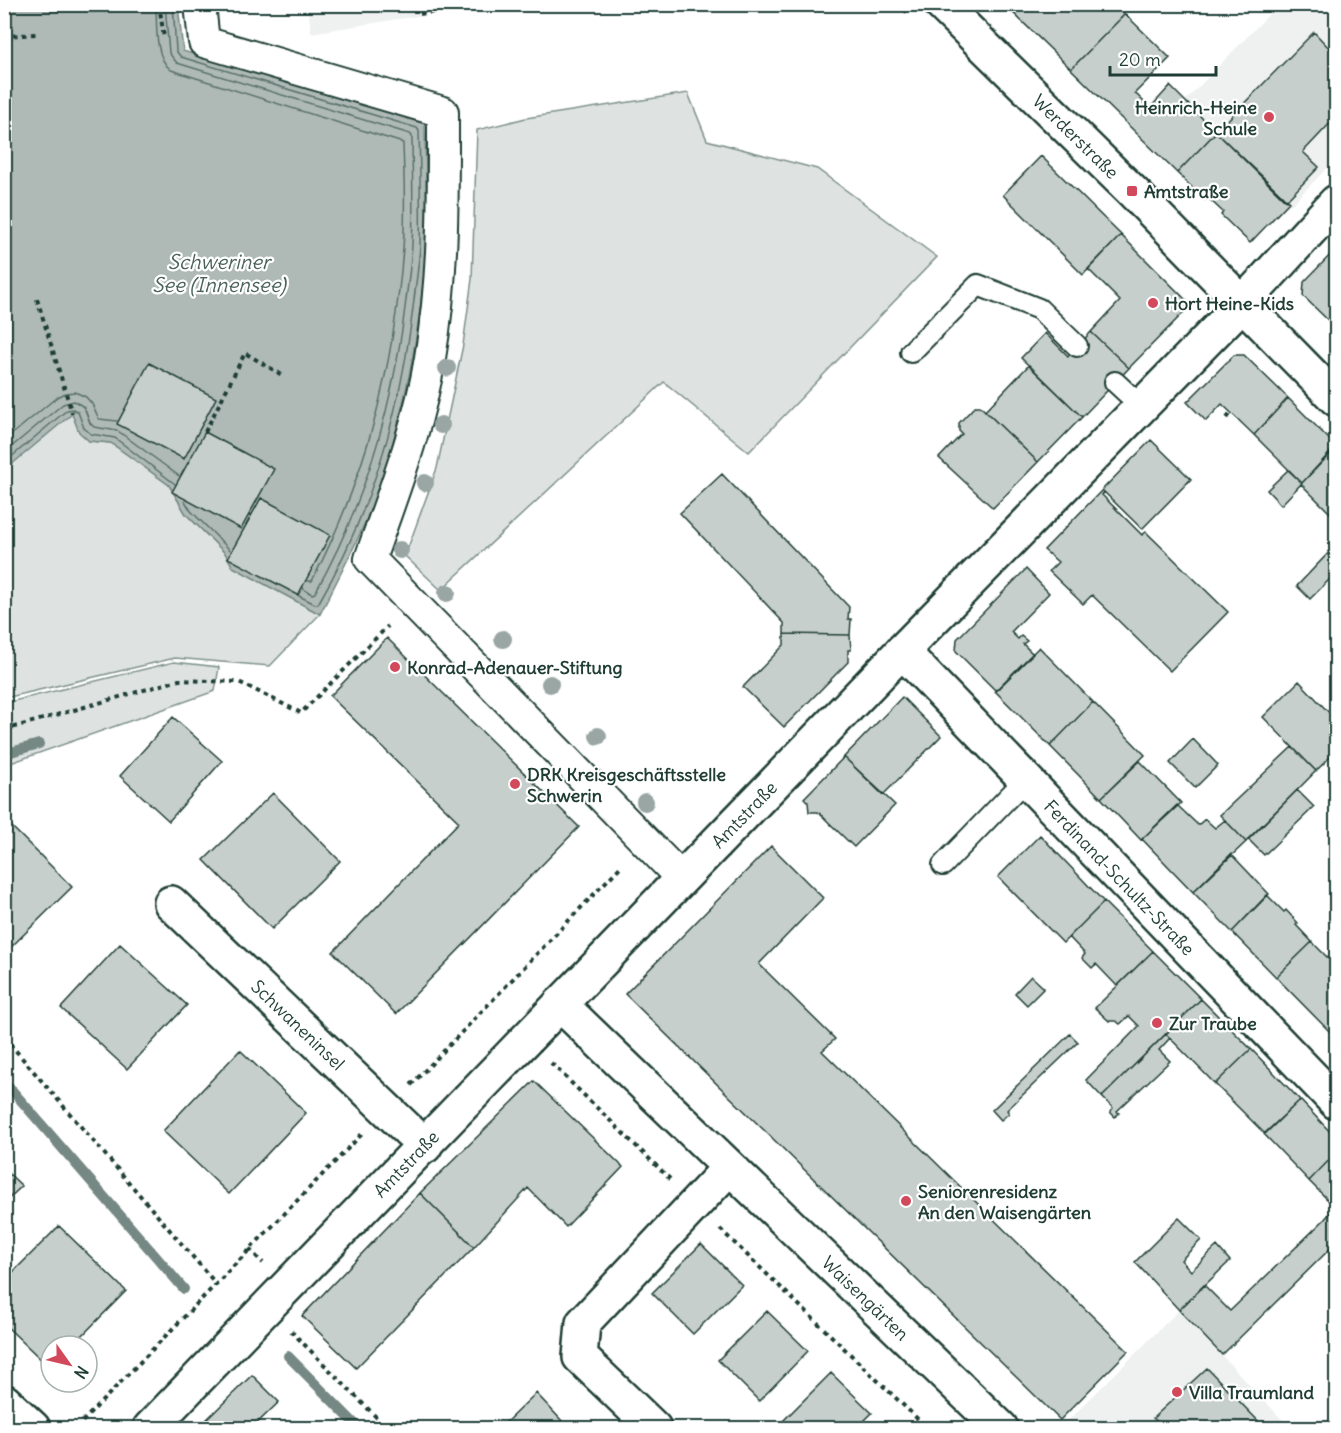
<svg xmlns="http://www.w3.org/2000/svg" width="1341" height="1433" font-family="Delius,sans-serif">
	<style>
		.built { fill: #eef1f0 }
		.green { fill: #dee3e2; stroke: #7e908b; stroke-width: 1.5 }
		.water { fill: #afbab7; stroke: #758883; stroke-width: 1.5 }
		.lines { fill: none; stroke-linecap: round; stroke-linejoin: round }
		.shore { stroke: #596f68; stroke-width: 1.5 }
		.stream { stroke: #758883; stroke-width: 10 }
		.building { fill: #c7cfcc; stroke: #1f3d34; stroke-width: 1.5 }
		.service-casing { stroke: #1f3d34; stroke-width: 24 }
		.pedestrian-casing { stroke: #1f3d34; stroke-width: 34 }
		.minor-casing { stroke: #1f3d34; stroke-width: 38 }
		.tertiary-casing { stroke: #1f3d34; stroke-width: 38 }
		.path { stroke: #1f3d34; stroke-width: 4; stroke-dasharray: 4.5 4.5; stroke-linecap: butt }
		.service { stroke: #fff; stroke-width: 20 }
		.pedestrian { stroke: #fff; stroke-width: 30 }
		.minor { stroke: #fff; stroke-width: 33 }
		.tertiary { stroke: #fff; stroke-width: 33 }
		.tree { fill: #99a6a3 }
		.poi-dot { fill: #d1495b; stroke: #fff; stroke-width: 2 }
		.labels { text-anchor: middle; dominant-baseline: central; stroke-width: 4.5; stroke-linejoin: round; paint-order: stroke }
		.poi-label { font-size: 18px; font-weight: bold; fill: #1f3d34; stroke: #fff; text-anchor: start }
		.street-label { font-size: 18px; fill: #1f3d34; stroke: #fff }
		.water-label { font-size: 20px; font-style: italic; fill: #4a625b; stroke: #fff }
	</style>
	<rect width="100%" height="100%" fill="#fff"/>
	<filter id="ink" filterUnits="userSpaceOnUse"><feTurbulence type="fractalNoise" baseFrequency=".0167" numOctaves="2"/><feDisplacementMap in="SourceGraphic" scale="12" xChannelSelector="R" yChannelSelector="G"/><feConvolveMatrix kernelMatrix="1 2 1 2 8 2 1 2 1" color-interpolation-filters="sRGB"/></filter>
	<g filter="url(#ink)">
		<!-- built -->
		<path class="built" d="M308,5V4L487,5L311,33Z
			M1278,5H1336V159L1291,205L1185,101Z
			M1179,1310L1290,1428H1061Z"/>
		<!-- green -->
		<path class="green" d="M688,93L707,140L817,169L937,257L749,452L664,382L441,590L405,556L437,468L463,345L472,279L477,130L526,118Z
			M72,413L75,421L89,441L111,443L169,485L186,514L225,553L233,567L320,614L270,666L175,658L5,698L4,470Z
			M174,662L219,667L215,691L5,765V703Z"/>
		<!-- water -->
		<path class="water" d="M5,5H178L183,51L425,124C425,165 428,207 426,248C421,326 406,406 381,481C366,527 342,571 320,614L233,567L225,553L186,514L169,485L111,443L89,441L79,432L72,414L5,470Z"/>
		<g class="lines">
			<!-- shore -->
			<path class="shore" d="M156,4C157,25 154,57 171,70L403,143C404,177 406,213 403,248C394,366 367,475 312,581H307
				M165,4L169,53L177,63L410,134L412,136C412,172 414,209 412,245C411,263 408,282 406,300C394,403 366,502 315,593L312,594L303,589
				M173,4L176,51L181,57L417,128L419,131C420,169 421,207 420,245C419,263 416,282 414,300C402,406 372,511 318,604H315L299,596
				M4,441L57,397L66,393L75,392L86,397L92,404L99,419L117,421
				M4,453L63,404L74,401L84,407L90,423L94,427L118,431L179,476
				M4,463L67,410L73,409L78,412L84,428L91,434L115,438L175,484
				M185,501L191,511L230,550"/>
			<!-- stream -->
			<path class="stream" d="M4,754L39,744
				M4,1081L184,1289
				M288,1356L359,1428"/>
		</g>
		<!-- building -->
		<path class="building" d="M1004,4H1115L1125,14L1071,69Z
			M1125,14L1170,58L1135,93L1150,108L1170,86L1216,132L1177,173L1071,69Z
			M1314,32L1330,49L1336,43V117L1303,152L1319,167L1286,201L1216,132Z
			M1216,132L1289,202L1250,243L1221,215L1223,212L1208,198L1205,200L1177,173Z
			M1041,156L1121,235L1083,275L1003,195Z
			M1121,235L1191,305L1129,368L1091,332L1120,301L1088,269Z
			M1336,249V328L1303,296L1304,282Z
			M1091,332L1129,368L1082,417L1021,358L1045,333L1068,356Z
			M1234,355H1244L1288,398L1254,435L1222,404L1206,421L1187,402Z
			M149,363L216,398L184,459L117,424Z
			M1029,365L1082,417L1038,462L985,411Z
			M1288,398L1336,446L1302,483L1254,435Z
			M975,406H980L1038,462L993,508L939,458L962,434L959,431V423Z
			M205,432L274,469L241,529L172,492Z
			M1151,440L1191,479L1142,529L1102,490Z
			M1336,448V519L1301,484Z
			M1288,470L1302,483L1281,505L1267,490Z
			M722,474L849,607L848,619H851L850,635L784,634V623L680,513Z
			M1102,490L1104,492L1102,495L1142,535L1146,532L1228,612L1170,671L1092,595L1083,604L1049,571L1058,562L1044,550Z
			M261,498L330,535L298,595L228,558Z
			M1336,545V573L1310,599L1297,586Z
			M1026,569L1049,593L1011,632L1018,639L1021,636L1027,641L1023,644L1033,654L996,691L956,651L957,639Z
			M784,634L850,635L851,650H848V662L784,727L743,687L784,645Z
			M387,638L579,827L396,1014L333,952L459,822L330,696Z
			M1039,647L1093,702L1050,746L995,691Z
			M1299,681L1336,720V751L1316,771L1263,717Z
			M902,697L941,736L883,795L844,757Z
			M1093,702L1145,755L1101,798L1050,746Z
			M173,717L222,761L169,821L120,776Z
			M1193,739L1218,765L1195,788L1170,763Z
			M1292,747L1316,771L1246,842L1220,815Z
			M844,757L895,805L854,847L818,812H809L808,802L804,798Z
			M1140,761L1181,803L1141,840L1101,798Z
			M1297,790L1314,807L1264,855L1248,839Z
			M273,793L340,861L272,929L204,860Z
			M1177,805L1198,825L1205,819L1215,828L1225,820L1246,842L1193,892L1142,839Z
			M8,823L72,887L4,954V826Z
			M1040,835L1104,902L1063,943L998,877Z
			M771,846L823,898L759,964L835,1039L822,1051L1128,1351L1060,1420L625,994Z
			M1231,854L1269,894L1232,932L1193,892Z
			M1267,895L1284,912L1286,910L1298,923L1296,925L1312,942L1276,977L1232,932Z
			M1104,902L1153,951L1117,986L1096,964L1092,968L1082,958L1085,954L1069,937Z
			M1312,942L1332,962L1334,960L1336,962V1025L1330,1032L1276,977Z
			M120,944L187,1005L127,1069L61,1008Z
			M1153,951L1201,999L1102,1097L1086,1080L1139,1026L1129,1016L1120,1024L1116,1021H1109L1095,1008Z
			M1031,976L1044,988L1027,1005L1015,993Z
			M1201,999L1251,1049L1215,1084L1166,1034Z
			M1070,1034L1078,1042L1007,1110L1009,1113L1001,1120L992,1110Z
			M1166,1034L1170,1038L1159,1050L1170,1061L1117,1111L1119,1113L1115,1117L1110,1112L1113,1108L1102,1097Z
			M1251,1049L1300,1100L1265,1134L1215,1084Z
			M240,1050L306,1113L229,1194L163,1131Z
			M534,1081L623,1167L566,1227L528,1188L474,1247L420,1193Z
			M1300,1100L1336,1138V1153L1309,1181L1264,1134Z
			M1336,1153V1208L1309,1181Z
			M4,1169L22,1186L4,1203Z
			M420,1193L474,1247L356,1368L302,1316Z
			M1335,1207L1336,1243L1222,1355L1179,1310L1204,1285L1230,1311L1324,1220Z
			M1179,1218L1201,1240L1181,1260L1191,1271L1217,1246L1230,1261L1179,1310L1135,1262Z
			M59,1226L126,1291L72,1346H51L50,1368L4,1324V1281Z
			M701,1244L742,1285L693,1334L652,1293Z
			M767,1311L808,1351L759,1401L718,1360Z
			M1207,1368L1265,1428H1163L1153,1418Z
			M831,1373L872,1413L857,1428H789L782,1422Z
			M252,1375L279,1402L252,1428H198Z
			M536,1393L562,1421L554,1428H500Z"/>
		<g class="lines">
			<defs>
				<path id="service" d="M911,352L978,285L1039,309L1077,346
					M1115,382L1141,406
					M943,865L1026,779"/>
				<path id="pedestrian" d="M200,4L204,42L443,112C443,194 444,276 430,358C419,427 393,493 370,559L682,879"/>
				<g id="minor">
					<path id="s1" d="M902,651L1336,1102"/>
					<path id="s2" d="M171,903L425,1146"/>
					<path id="s3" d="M560,1004L1001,1428"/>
					<path d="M4,1401L33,1428"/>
					<path id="s4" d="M150,1428L902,651L1243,303L1336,202"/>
					<path d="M654,1428L580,1357L583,1323L729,1168"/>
				</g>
				<g id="tertiary">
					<path id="s5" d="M941,4L1132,191L1336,399"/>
				</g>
			</defs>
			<!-- service casing -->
			<use href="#service" class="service-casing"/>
			<!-- pedestrian casing -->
			<use href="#pedestrian" class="pedestrian-casing"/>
			<!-- minor casing -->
			<use href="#minor" class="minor-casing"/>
			<!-- tertiary casing -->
			<use href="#tertiary" class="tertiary-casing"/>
			<!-- path -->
			<path class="path" d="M159,4L164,38
				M899,4L907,12
				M420,14L487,4
				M4,36L37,34
				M37,299L72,413
				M1227,418L1231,413
				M205,432L245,353L282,375
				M4,730L179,680L239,682L301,713L388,626
				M4,1037L217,1285
				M551,1063L670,1179
				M411,1085L622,865
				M720,1229L927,1428
				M249,1249L263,1263
				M291,1331L387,1428
				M76,1428L363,1133"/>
			<!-- service -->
			<use href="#service" class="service"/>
			<!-- pedestrian -->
			<use href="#pedestrian" class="pedestrian"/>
			<!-- minor -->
			<use href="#minor" class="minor"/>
			<!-- tertiary -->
			<use href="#tertiary" class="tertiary"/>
		</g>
		<!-- trees -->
		<g class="tree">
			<circle cx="447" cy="368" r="9"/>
			<circle cx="441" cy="425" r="9"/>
			<circle cx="425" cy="483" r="9"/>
			<circle cx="400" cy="550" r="9"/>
			<circle cx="447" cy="593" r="9"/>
			<circle cx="503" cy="639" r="9"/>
			<circle cx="550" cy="684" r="9"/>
			<circle cx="598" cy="736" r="9"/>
			<circle cx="645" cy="802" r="9"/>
		</g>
	</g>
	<!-- markers -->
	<g class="poi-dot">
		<circle cx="1269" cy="117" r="6"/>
		<rect x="1126" y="185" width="12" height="12" rx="3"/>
		<circle cx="1153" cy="303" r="6"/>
		<circle cx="395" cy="667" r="6"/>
		<circle cx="515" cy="784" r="6"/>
		<circle cx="1157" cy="1023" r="6"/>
		<circle cx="906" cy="1201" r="6"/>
		<circle cx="1177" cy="1392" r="6"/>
	</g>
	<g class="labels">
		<!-- poi labels -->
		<g class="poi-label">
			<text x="1257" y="107" text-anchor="end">Heinrich-Heine<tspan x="1257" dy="21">Schule</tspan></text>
			<text x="1144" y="191">Amtstraße</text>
			<text x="1165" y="303">Hort Heine-Kids</text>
			<text x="407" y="667">Konrad-Adenauer-Stiftung</text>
			<text x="527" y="774">DRK Kreisgeschäftsstelle<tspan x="527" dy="21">Schwerin</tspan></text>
			<text x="1169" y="1023">Zur Traube</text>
			<text x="918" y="1191">Seniorenresidenz<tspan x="918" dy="21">An den Waisengärten</tspan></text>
			<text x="1189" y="1392">Villa Traumland</text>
		</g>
		<!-- street labels -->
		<g class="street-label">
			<text stroke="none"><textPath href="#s5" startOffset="189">Werderstraße</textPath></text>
			<text stroke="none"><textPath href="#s4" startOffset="854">Amtstraße</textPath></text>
			<text stroke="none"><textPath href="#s1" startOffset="314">Ferdinand-Schultz-Straße</textPath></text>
			<text stroke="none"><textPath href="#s2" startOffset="176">Schwaneninsel</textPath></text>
			<text stroke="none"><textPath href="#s4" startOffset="368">Amtstraße</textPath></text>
			<text stroke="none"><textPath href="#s3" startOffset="424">Waisengärten</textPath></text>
		</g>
		<!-- water labels -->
		<g class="water-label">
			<text x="219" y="261">Schweriner<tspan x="219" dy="23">See (Innensee)</tspan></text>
		</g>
	</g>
	<!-- margin -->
	<rect width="1341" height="1433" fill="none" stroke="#fff" stroke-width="24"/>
	<rect x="12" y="12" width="1317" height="1409" fill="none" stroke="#1f3d34" stroke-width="2" filter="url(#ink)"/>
	<!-- north arrow -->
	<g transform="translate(69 1364) rotate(124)"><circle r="28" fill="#ffffff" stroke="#a5b1ae" stroke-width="1.5"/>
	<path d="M0-4.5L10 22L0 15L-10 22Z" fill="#d1495b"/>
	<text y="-9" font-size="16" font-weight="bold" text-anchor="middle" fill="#1f3d34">N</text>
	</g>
	<!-- scale -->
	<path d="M1110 66v9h106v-9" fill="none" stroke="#1f3d34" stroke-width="3"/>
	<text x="1119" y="66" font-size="18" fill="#1f3d34" stroke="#ffffff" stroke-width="4.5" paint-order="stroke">20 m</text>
</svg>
